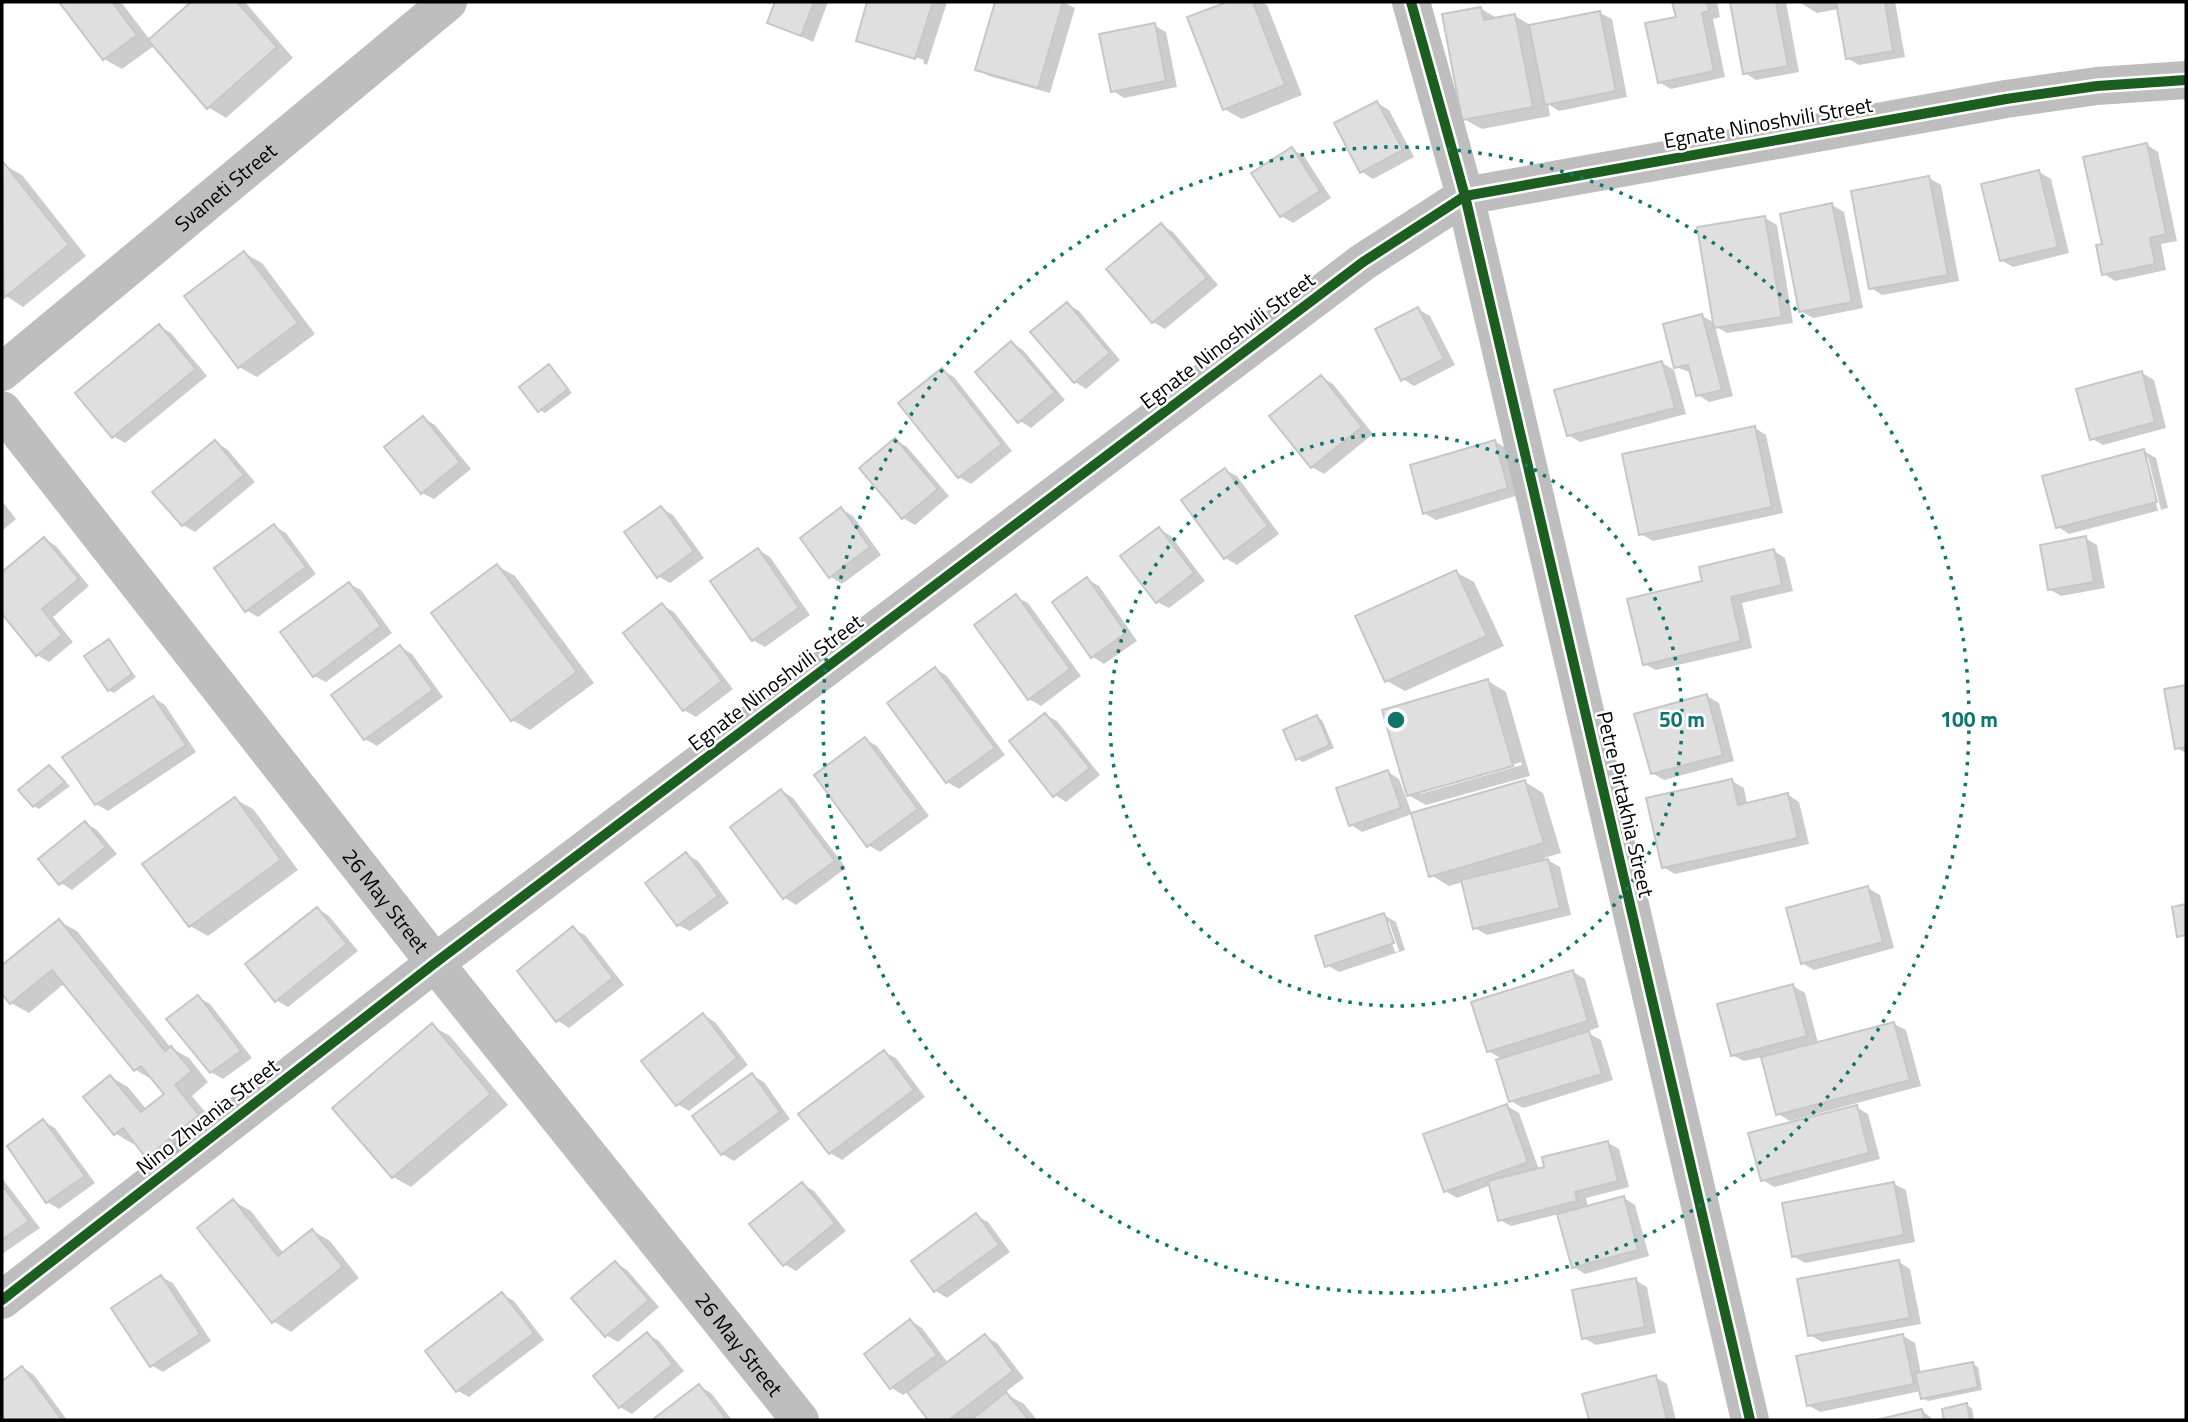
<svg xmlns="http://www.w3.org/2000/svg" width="2188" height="1422" font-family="'Titillium Web',sans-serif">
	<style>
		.shadow { fill: #0003; fill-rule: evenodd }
		.building { fill: #dfdfdf; stroke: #c7c7c7; stroke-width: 2 }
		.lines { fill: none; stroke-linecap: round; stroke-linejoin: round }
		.minor { stroke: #bebebe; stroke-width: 38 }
		.tertiary { stroke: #bebebe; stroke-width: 38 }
		.cycleway-casing { stroke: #fff; stroke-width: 15 }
		.cycleway { stroke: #1b5e20; stroke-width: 10 }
		.ring { fill: none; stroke: #0f766e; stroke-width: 3.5; stroke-dasharray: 3.5 7 }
		.labels { text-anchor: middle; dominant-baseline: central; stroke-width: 5; stroke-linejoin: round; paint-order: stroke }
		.street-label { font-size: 21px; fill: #000; stroke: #fff }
		.centre { fill: #0f766e; stroke: #fff; stroke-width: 3.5 }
		.ring-label { font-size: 21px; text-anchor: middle; font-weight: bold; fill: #0f766e; stroke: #fff; stroke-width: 5; stroke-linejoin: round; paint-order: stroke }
	</style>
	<rect width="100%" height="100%" fill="#fff"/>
	<!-- shadow -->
	<path class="shadow" d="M61,2H121L150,40L194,2H245L293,58L226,118L208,107L155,45L122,69L104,59Z
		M777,2H828L813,42L769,22Z
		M869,2H947L927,65L923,63L924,60L868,43V46L858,40Z
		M997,2H1063L1075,8L1050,93L989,76L977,69Z
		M1231,2H1261L1267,5L1302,95L1242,119L1224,109L1189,18Z
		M1674,2H1717L1720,17L1713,19L1725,77L1671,89L1659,82L1678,18Z
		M1732,2H1786L1799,72L1756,80L1745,73Z
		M1895,2L1905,57L1859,65L1847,58L1839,9L1817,13L1799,2Z
		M1481,9L1499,19L1515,16L1532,26L1600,13L1612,19L1627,97L1559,111L1548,104L1550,116L1482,129L1464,119Z
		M1154,25L1166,32L1177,87L1124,98L1113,91Z
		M1377,103L1389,110L1414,157L1373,179L1362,172Z
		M2147,145L2158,152L2177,241L2161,244L2166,270L2115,281L2104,274V245Z
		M1292,149L1304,156L1331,198L1293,223L1281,216Z
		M4,165L22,175L86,256L23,307L2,293Z
		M2039,172L2051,179L2069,253L2013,267L2001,260Z
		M1929,178L1941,185L1959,281L1882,295L1871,288Z
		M1832,205L1844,212L1863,308L1813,318L1801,311Z
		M1765,218L1777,225L1793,323L1727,333L1715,326L1733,396L1709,402L1698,395L1692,373L1676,367L1702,316L1715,323Z
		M1161,225L1173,232L1218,285L1165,329L1153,322L1109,269Z
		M244,253L262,263L315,334L257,377L239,367Z
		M1067,304L1079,311L1120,360L1086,389L1075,382Z
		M1418,309L1430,316L1455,365L1414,386L1403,379Z
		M159,326L171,333L207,376L125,443L113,436Z
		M1012,343L1023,350L1065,400L1031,428L1020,421Z
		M1662,363L1674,370L1686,414L1580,442L1568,435Z
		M549,366L572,393L545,413L540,410Z
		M942,370L954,377L1012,451L971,484L959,477Z
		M2142,373L2154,380L2166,428L2103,445L2091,438Z
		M1321,377L1333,384L1373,434L1324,474L1312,467Z
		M423,418L435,425L471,469L434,499L422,493Z
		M1755,428L1766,435L1783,513L1653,541L1641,534Z
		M895,440L907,447L949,496L915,525L903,518Z
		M1494,441L1506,448L1519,495L1436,520L1424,513Z
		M215,442L227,449L255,482L195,532L183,525Z
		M2144,451L2156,458L2168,508L2069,534L2058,527ZM2144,457H2148L2161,510L2158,511Z
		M1225,470L1237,476L1279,534L1237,565L1225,558Z
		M2,501L16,519L2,531Z
		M661,508L673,515L704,558L670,583L658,576Z
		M841,509L853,516L881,555L842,584L831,577Z
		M274,526L286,533L316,574L258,617L246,610Z
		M1159,529L1171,536L1205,581L1169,608L1157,602Z
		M2085,538L2097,545L2105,588L2061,596L2049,589Z
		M45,539L56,546L89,586L53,617L73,642L49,662L37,655L2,611V575Z
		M758,550L770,557L810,615L765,647L753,640Z
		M1774,551L1785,558L1793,591L1742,603L1752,648L1656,670L1644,664L1705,582Z
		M497,566L515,576L594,683L530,730L512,720Z
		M1456,572L1474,582L1504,646L1405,691L1387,681Z
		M1087,579L1099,586L1137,641L1104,664L1093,657Z
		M349,584L361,590L392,633L326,682L314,676Z
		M1016,597L1028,603L1081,676L1041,706L1029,699Z
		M662,605L674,612L733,689L696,717L684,710Z
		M109,641L136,677L114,693L109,690Z
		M400,647L412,654L443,697L377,746L365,739Z
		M936,669L947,676L1005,755L959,789L947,782L890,703Z
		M1488,681L1506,692L1530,776L1426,805L1408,795ZM1521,762L1522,765L1420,794V791Z
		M2186,686V753L2177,748L2166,690Z
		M1707,696L1719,703L1734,761L1664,780L1652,773Z
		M154,698L165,705L196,752L108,811L96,804Z
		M1046,715L1057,721L1100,775L1066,802L1055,795Z
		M1317,717L1322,720L1334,748L1303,762L1298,759Z
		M865,739L877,746L929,816L880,852L868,845Z
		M49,767L70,786L39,809L34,806Z
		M1388,772L1399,779L1412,814L1362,832L1351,825Z
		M1732,781L1744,788L1747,804L1788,795L1799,802L1809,844L1675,874L1663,867Z
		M1525,782L1543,793L1561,853L1544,858L1560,867L1571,915L1487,935L1475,928L1463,882L1449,886L1431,875Z
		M782,791L793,798L846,868L796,905L785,898L732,828Z
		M235,799L253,809L298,870L208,936L190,926Z
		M85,823L97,830L117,854L72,890L61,883Z
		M686,854L698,861L729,903L690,931L678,925Z
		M1868,888L1880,895L1894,948L1814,970L1802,963Z
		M318,909L329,916L358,951L288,1007L276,1000Z
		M1384,915L1396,922L1405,950L1339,972L1327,965ZM1385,922H1389L1399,951L1395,952Z
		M59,921L77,931L171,1048L189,1058L208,1082L192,1096L216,1125L165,1166L147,1156L136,1142L133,1144L115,1133L111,1077L128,1087L147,1110L166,1094L153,1080L136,1070L65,983L29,1013L11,1003L2,991V967Z
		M573,929L585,935L624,985L569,1028L558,1021L519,971Z
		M1573,972L1585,979L1599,1027L1586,1032L1601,1040L1613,1080L1523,1108L1511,1101L1504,1060L1488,1051Z
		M1793,986L1805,993L1818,1043L1894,1024L1906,1030L1921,1086L1790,1121L1778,1114L1763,1057L1744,1061L1732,1055Z
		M198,997L210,1004L252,1058L223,1079L211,1072Z
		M703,1015L715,1022L748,1065L689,1111L677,1104Z
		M432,1026L450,1036L508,1105L411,1187L393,1177Z
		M884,1052L896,1058L925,1097L842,1160L830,1153Z
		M752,1075L764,1082L790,1119L734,1161L722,1154Z
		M1507,1106L1519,1113L1539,1170L1608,1143L1619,1149L1629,1187L1586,1198L1588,1208L1624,1198L1635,1205L1649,1256L1585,1274L1574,1267L1559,1214L1511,1226L1500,1220L1491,1185L1457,1198L1445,1191Z
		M1856,1107L1868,1114L1880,1159L1774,1187L1763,1180Z
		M43,1121L55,1128L95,1183L59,1209L47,1202Z
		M2,1178L40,1228L2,1254Z
		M802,1184L814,1191L846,1231L796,1271L784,1264Z
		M1894,1184L1906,1190L1915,1242L1805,1263L1793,1256Z
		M233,1201L251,1211L284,1254L313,1231L330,1241L359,1278L291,1332L273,1321Z
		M976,1216L988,1222L1010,1252L947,1298L936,1291L914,1261Z
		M1899,1262L1910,1269L1921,1324L1822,1342L1810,1335Z
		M616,1263L627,1270L659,1307L618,1342L606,1335Z
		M161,1277L173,1283L211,1341L163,1372L151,1365Z
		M1635,1280L1647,1287L1656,1333L1596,1345L1584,1338Z
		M502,1294L514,1301L544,1340L469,1397L458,1391Z
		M911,1321L922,1328L948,1363L985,1336L997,1343L1024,1378L1004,1393L1024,1404L1037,1420H930L908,1391L903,1395L892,1388L867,1354Z
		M647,1334L659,1341L684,1371L632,1414L620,1407Z
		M1903,1336L1915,1343L1921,1374L1972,1364L1978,1367L1982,1390L1928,1401L1922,1398L1921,1391L1820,1412L1808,1405Z
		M23,1368L34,1375L67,1420H2V1383Z
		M1655,1377L1667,1384L1676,1420H1591L1584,1396Z
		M699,1386L711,1393L732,1420H655Z
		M1966,1405L1972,1408L1974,1420H1946L1944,1410Z
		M1922,1411L1934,1420H1883Z"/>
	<!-- building -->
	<path class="building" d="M59,2H112L137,35L103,60Z
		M191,2H237L277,47L207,109L148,40Z
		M775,2H814L801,36L767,23Z
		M867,2H933L915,59L856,41Z
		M995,2H1063L1038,88L975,70Z
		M1227,2H1253L1285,85L1223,110L1187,17Z
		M1672,2H1707L1709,11L1702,13L1714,71L1658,83L1645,23L1676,17Z
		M1730,2H1776L1788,66L1743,74Z
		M1836,2H1885L1893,51L1846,59Z
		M1481,7L1484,20L1515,14L1533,107L1462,120L1442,14Z
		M1600,11L1616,91L1545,105L1529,25Z
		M1155,23L1166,81L1111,92L1099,34Z
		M1377,101L1403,150L1360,173L1334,123Z
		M2147,143L2166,234L2150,238L2155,264L2102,275L2096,245L2102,244L2083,157Z
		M1292,147L1320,191L1280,217L1251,173Z
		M4,163L69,245L4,298L2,164Z
		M2039,170L2058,247L2000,261L1981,184Z
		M1929,176L1948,275L1869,289L1851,191Z
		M1832,203L1852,302L1799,312L1780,214Z
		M1765,216L1782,317L1714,328L1697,227Z
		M1161,223L1207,278L1152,323L1106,269Z
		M244,251L298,323L238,368L184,296Z
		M1067,302L1110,353L1074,383L1030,332Z
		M1418,307L1444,359L1401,381L1375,329Z
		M1702,314L1722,390L1696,396L1688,365L1674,368L1663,324Z
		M159,324L196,369L112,438L75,393Z
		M1011,341L1055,392L1018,423L975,372Z
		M1662,361L1675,408L1567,436L1554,390Z
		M549,364L568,389L538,412L519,387Z
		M942,368L1002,444L958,478L898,403Z
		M2142,371L2155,422L2090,440L2076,389Z
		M1321,375L1362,427L1311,468L1269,416Z
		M423,416L460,462L421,494L384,447Z
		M1755,426L1772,507L1639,535L1622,454Z
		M895,438L938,489L902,519L859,468Z
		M215,440L244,475L182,526L152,492Z
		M1495,440L1508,488L1423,514L1410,465Z
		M2144,449L2157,502L2056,528L2042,476Z
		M1225,468L1268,526L1224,559L1181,500Z
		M661,506L694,551L657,578L624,532Z
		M841,507L870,547L829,578L800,538Z
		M274,524L306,567L245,612L214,568Z
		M1159,527L1194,573L1156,603L1120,556Z
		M2086,536L2094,582L2048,590L2040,545Z
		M44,537L79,579L42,609L62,635L36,656L2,614V572Z
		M758,548L799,608L752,641L710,581Z
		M1774,549L1782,585L1731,597L1741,641L1643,665L1627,599L1702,581L1699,567Z
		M497,564L577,672L511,721L431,613Z
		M1456,570L1487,636L1385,682L1355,616Z
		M1087,577L1126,633L1091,658L1052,602Z
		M349,582L381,626L313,677L280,632Z
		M1016,594L1070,669L1028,700L974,625Z
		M662,603L722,681L683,711L623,633Z
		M109,639L132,674L108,691L84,656Z
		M400,645L433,690L364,740L331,695Z
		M935,667L995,748L946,783L887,703Z
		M1488,679L1513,766L1407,796L1382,710Z
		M2186,685V747L2175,749L2164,689Z
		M1707,694L1723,755L1651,774L1634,714Z
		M153,696L186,745L95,805L62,757Z
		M1045,713L1090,768L1053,797L1009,741Z
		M1317,715L1330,745L1296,760L1283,730Z
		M865,737L918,809L867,847L814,775Z
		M49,765L65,782L33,807L18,790Z
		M1388,770L1401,808L1349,826L1336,788Z
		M1732,779L1738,805L1788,793L1798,838L1662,868L1646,798Z
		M1525,780L1544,843L1429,877L1411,813Z
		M781,789L835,861L783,899L730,827Z
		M235,797L281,860L189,927L142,864Z
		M85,821L106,847L59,885L38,859Z
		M686,852L718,896L677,926L645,883Z
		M1548,859L1560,908L1473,929L1461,880Z
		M1868,886L1883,942L1801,964L1786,908Z
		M2186,904V935L2177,937L2172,907Z
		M317,907L347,944L275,1002L245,964Z
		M1384,913L1394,943L1325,967L1315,936Z
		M59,919L165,1051L171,1046L192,1071L175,1085L199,1115L146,1158L123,1128L114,1135L83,1097L110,1075L141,1112L164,1094L141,1066L134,1071L52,970L10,1004L2,994V965Z
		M573,926L613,978L556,1022L517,971Z
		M1573,970L1588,1021L1487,1052L1471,1002Z
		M1793,984L1807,1036L1731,1056L1717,1004Z
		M198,995L241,1051L210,1073L166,1019Z
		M703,1013L737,1058L676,1106L641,1061Z
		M1894,1022L1910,1080L1776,1115L1761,1057Z
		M432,1023L491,1094L392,1178L332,1108Z
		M1589,1031L1602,1074L1509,1102L1496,1060Z
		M884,1050L914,1090L829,1154L798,1114Z
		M752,1073L780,1112L721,1155L692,1116Z
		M1507,1104L1528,1162L1444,1192L1423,1134Z
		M1857,1105L1869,1153L1761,1181L1748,1133Z
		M43,1119L85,1176L46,1203L7,1146Z
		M1608,1141L1618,1181L1575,1192L1577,1201L1498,1221L1488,1181L1544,1167L1542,1157Z
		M802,1182L835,1223L783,1266L749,1224Z
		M1894,1182L1904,1235L1792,1257L1782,1203Z
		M2,1185L29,1221L2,1240Z
		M1624,1196L1638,1250L1572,1268L1557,1214Z
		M233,1199L278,1256L312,1229L343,1267L272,1323L197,1228Z
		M976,1213L999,1245L934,1292L911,1261Z
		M1899,1260L1910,1318L1808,1336L1797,1279Z
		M615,1261L649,1300L605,1337L571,1298Z
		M161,1275L200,1334L150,1367L111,1308Z
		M1636,1278L1645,1327L1582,1339L1572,1290Z
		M502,1292L534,1333L456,1392L425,1351Z
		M910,1319L937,1355L890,1389L864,1354Z
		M647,1332L673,1364L619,1408L593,1376Z
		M985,1334L1013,1371L949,1420H928L907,1392Z
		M1903,1334L1914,1384L1807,1406L1796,1356Z
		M1973,1362L1978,1387L1921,1399L1915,1373Z
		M22,1366L62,1420H2V1381Z
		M1656,1375L1667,1420H1589L1582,1394Z
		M699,1384L727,1420H652Z
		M1006,1392L1029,1420H971Z
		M1967,1403L1970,1420H1944L1942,1409Z
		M1922,1409L1925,1420H1876Z"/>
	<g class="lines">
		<!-- minor -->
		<g class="minor">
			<path d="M1411,2L1465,196L1750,1420"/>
			<path id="s1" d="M2,372L448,2"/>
			<path id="s2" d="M2,410L435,963L800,1420"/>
		</g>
		<!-- tertiary -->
		<path class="tertiary" d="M2,1300L435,963L1363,262L1465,196L2006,99L2097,86L2186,80"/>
		<defs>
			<path id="cycleway" d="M1411,2L1465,196L1750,1420
				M2,1300L435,963L1363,262L1465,196L2006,99L2097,86L2186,80"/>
		</defs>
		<!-- cycleway casing -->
		<use href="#cycleway" class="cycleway-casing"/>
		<!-- cycleway -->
		<use href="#cycleway" class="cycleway"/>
	</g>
	<!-- distance rings -->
	<g class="ring">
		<circle cx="1396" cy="720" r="286"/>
		<circle cx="1396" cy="720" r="573"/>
	</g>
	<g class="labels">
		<!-- street labels -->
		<g class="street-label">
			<text transform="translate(1768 122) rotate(-10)">Egnate Ninoshvili Street</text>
			<text stroke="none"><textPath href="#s1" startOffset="290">Svaneti Street</textPath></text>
			<text transform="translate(1227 340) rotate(-37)">Egnate Ninoshvili Street</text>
			<text transform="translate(775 682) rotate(-37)">Egnate Ninoshvili Street</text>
			<text transform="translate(1626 804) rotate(77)">Petre Pirtakhia Street</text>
			<text stroke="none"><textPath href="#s2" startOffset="623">26 May Street</textPath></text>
			<text transform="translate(207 1116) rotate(-38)">Nino Zhvania Street</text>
			<text stroke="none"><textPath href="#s2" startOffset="1190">26 May Street</textPath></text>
		</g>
	</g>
	<circle cx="1396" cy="720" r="10" class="centre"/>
	<g class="ring-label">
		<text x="1682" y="727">50 m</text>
		<text x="1969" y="727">100 m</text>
	</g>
	<!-- border -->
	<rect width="2188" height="1422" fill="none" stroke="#000000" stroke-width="7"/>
</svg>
